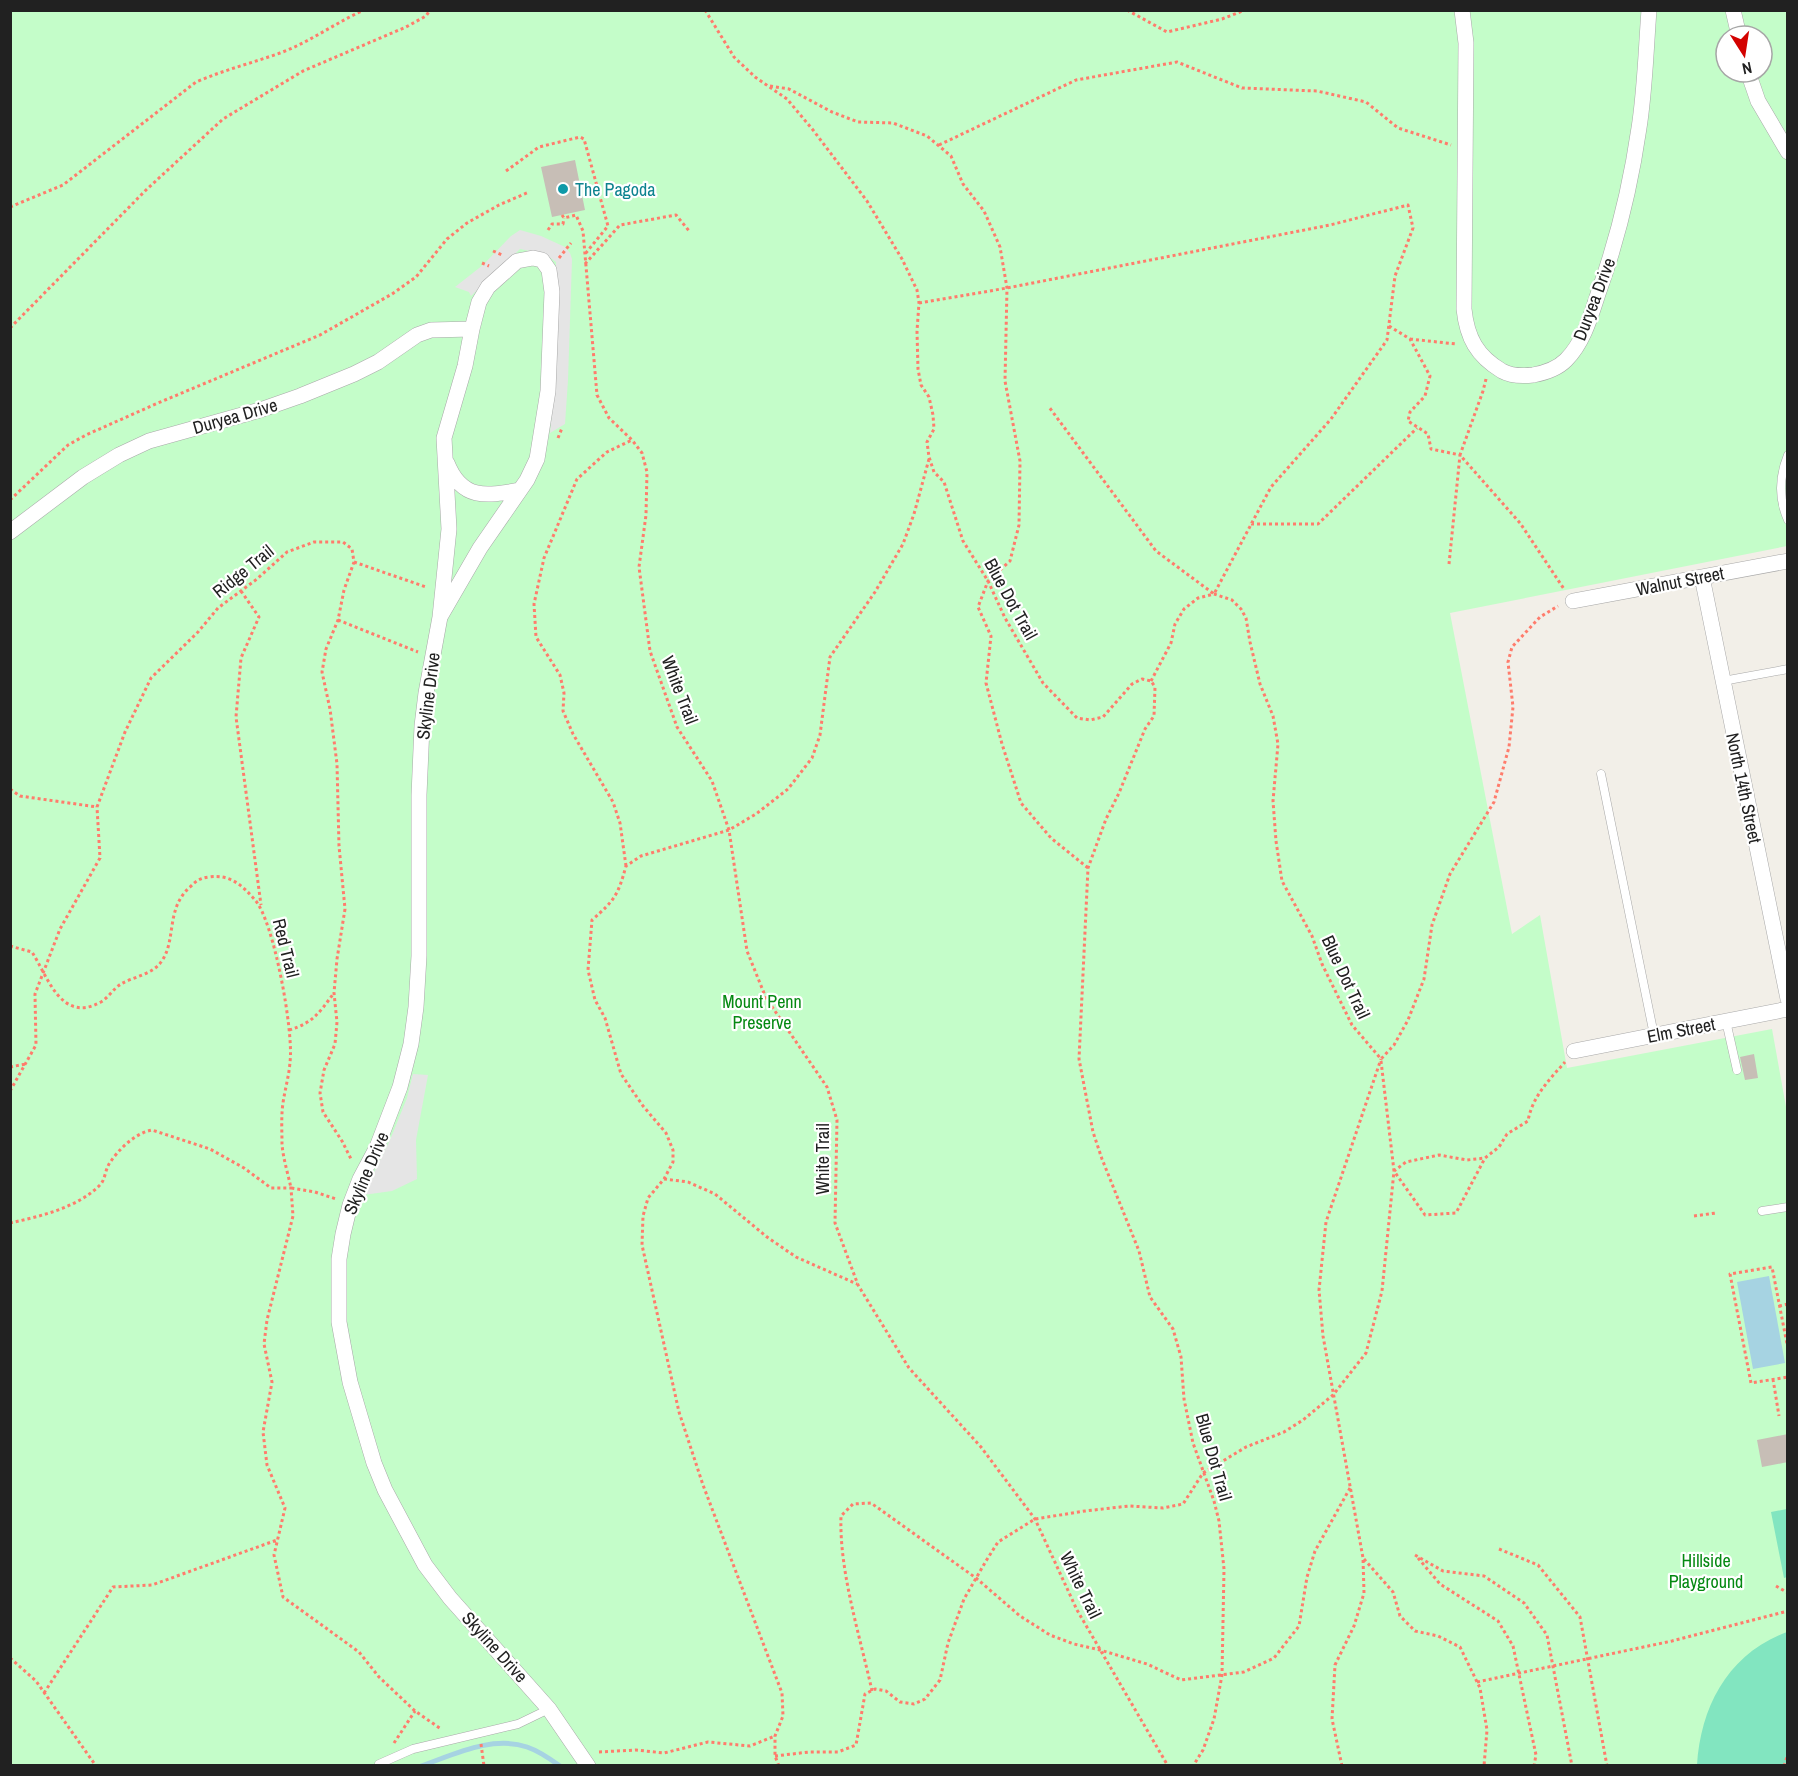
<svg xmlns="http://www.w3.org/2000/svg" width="1798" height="1776" font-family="'Archivo Narrow',sans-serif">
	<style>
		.park { fill: #c4fdc9; fill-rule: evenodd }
		.pitch { fill: #82e5c0 }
		.parking { fill: #e5e5e5 }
		.water { fill: #a6d3e2 }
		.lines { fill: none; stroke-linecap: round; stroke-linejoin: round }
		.stream { stroke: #a6d3e2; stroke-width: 5 }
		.building { fill: #c7beb6 }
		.service-casing { stroke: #a8a8a8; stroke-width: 9 }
		.minor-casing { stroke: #a8a8a8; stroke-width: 16 }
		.path { stroke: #ff7c6c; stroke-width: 3; stroke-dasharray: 3 3; stroke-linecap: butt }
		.service { stroke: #fff; stroke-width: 8 }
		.minor { stroke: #fff; stroke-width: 15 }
		.culture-dot { fill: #0f9aa8; stroke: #fff; stroke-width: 2 }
		.labels { text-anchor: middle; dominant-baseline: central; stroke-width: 4.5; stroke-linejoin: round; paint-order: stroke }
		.culture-label { font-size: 18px; fill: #0d838f; stroke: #fff; text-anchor: start }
		.street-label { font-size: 18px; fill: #212121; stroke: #fff }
		.park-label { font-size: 18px; fill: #058912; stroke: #fff }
	</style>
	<rect width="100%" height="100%" fill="#f2efe8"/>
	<!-- park -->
	<path class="park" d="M11,11H1787V546L1450,613L1512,934L1540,915L1567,1068L1772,1029L1788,1118L1787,1765L11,1766ZM1726,36H1762V72H1726Z"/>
	<!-- pitch -->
	<path class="pitch" d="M1787,1509V1577L1784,1578L1771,1512Z
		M1787,1632V1765H1697C1701,1706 1728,1654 1787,1632Z"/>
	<!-- parking -->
	<path class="parking" d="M520,230L541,236L565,247L570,253L572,259L568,380L565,424L550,433L554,388L556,262L545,254L520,249L471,296L469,292L455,287L483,265L511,236Z
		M413,1074L428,1075L416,1140L417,1179L392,1191L363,1195L390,1140L407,1098Z"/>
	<!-- water -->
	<path class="water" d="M1769,1276L1785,1363L1753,1369L1737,1282Z"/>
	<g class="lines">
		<!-- stream -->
		<path class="stream" d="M421,1766C453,1755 492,1735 527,1747C539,1751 549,1758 560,1766"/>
	</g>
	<!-- building -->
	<path class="building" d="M575,160L585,210L552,217L541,167Z
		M1754,1054L1758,1078L1745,1080L1740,1057Z
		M1788,1434V1462L1762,1467L1757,1440Z"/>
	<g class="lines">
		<defs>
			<path id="service" d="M1788,455C1779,477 1778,498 1788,520
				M1723,681L1788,669
				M1601,774L1654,1035
				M1726,1021L1737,1070
				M1762,1211L1788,1207
				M379,1764L413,1749L518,1724L549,1709"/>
			<path id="minor" d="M1462,10L1466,43L1464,309C1467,338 1477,356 1502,371C1511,376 1524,376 1533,375C1544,373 1558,368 1566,360C1584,342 1591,315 1599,291C1618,238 1631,183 1639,128C1645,90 1646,49 1649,10
				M1733,10L1739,36
				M1748,72L1758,101L1788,152
				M447,463C462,501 487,496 520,490
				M10,532L83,477L119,455L149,441L260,410L300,396L354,374L378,362L417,335L431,330L472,329
				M1702,577L1788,999
				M1573,601L1788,561
				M440,617L480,548L527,480L537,459L548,391L552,292L549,270L542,260L533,258L517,261L488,287L479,302L472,329L465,366L444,438L449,529L440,617L426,693L422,726L419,795V956L416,1007L411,1044L400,1087L377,1147L360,1179L350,1205L343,1234L339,1259V1322L350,1382L374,1463L385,1490L425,1565L450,1598L549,1709L588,1766
				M1574,1051L1788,1009"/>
		</defs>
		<!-- service casing -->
		<use href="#service" class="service-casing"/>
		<!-- minor casing -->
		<use href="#minor" class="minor-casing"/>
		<!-- path -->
		<path class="path" d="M705,10L734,57L755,77L787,99L813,130L867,201L902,259L917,290L919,303L917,331L918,369L921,385L929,397L933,415L934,429L927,442L929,457L934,472L944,482L963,541L988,581L1005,618L1043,683L1077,718L1090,720L1103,717L1132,684L1142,679L1151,681L1155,687L1154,716L1145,729L1119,793L1106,819L1088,868L1079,1059L1093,1132L1102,1159L1139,1251L1150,1297L1173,1329L1181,1357L1184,1399L1193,1443L1214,1501L1219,1521L1224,1569L1222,1675L1214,1719L1203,1750L1193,1766
			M1127,10L1167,32L1222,19L1245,10
			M1306,10H1319
			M770,86L789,89L832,112L858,122L893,123L927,136L951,156L963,184L984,211L1000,247L1007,288L1005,381L1020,461L1019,525L1010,561L988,581L978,607L991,636L986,683L1002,744L1021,803L1051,838L1088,868
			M939,145L1076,80L1177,62L1242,88L1317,91L1366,102L1398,128L1451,145
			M506,171L539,147L580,137L584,139L608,226L585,254
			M10,207L63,185L196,82C224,70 252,63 280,53C310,42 335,23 364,10
			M562,215L564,218L576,215L583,231L597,395L609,418L632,440L642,453L647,472L646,515L639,567L650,651L677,727L712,781L729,830L747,951L766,998L827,1087L837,1120L835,1223L858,1285L909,1368L981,1447L1035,1519L1077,1610L1168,1766
			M548,230L552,224H563L564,218
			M493,251L502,255
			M559,258L571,243
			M482,263L489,266
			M585,264L620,225L676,215L690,232
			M919,303L1007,288L1330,225L1408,205L1413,228L1395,276L1387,340L1331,419L1271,487L1214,594L1156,551L1049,407
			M1389,326L1410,339L1430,376L1425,396L1410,412L1408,421L1428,434L1431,449L1460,455L1449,564
			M10,328L146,190L223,119L303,71L406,27L426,16L430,10
			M1410,339L1456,344
			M1486,379L1483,391L1460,455L1520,523L1564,589
			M558,438L562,428
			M10,500L68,445L86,435L158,403L320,335L392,294L416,277L447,239L467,223L499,205L529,192
			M1251,524H1318L1417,428
			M354,562L426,587
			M241,591L259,617L241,658L236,717L261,905
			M338,620L418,652
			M1151,681L1171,643L1175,624L1184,609L1198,598L1214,594L1232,600L1241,609L1246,618L1250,642L1260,684L1273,716L1278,744L1273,801L1276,841L1282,881L1312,936L1322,964L1352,1025L1381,1059L1394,1045L1408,1020L1424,979L1432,925L1450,874L1494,802L1509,747L1513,707L1508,662L1512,647L1540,617L1558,606
			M10,789L20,796L97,807
			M626,866L620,823L613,802L573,734L563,711L564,693L560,675L536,637L534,604L544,558L577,479L607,452L632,440
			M10,946L32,952C48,977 61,1024 101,1002C109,997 114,988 121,984C133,977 153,974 161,962C177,941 165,909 190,887C196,881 200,878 209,877C230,874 242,885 255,900C274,921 294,1033 290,1062C289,1076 285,1089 283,1103C281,1116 282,1131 282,1144C283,1158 288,1174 291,1188L315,1192L336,1199
			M289,1030C313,1023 319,1013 334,993
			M1381,1061L1394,1171L1425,1215L1456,1213L1485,1158
			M10,1067L26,1064
			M10,1091L36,1045L35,994L60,929L100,858L97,807L125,732L151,678L198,632L218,608L257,579L287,552L314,542H343L352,549L354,562L344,590L338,620L326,649L322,672L330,709L337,764L339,846L345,909L337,959L334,993L337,1022L335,1044L324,1070L320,1093L323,1112L342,1141L352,1161
			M664,1179L688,1182L715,1194L767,1237L796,1257L857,1284
			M1694,1216L1716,1213
			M10,1223C41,1216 77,1208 100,1185C105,1180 105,1171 109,1164C118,1150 135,1133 152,1130L210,1149L244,1168L271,1188H291L293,1216L267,1320L264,1344L272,1382L263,1432L267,1465L285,1508L274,1555L283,1597L359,1652L379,1677L415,1711L441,1729
			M1779,1306L1788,1304
			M1788,1349L1772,1267L1730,1274L1751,1383L1788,1377
			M1773,1379L1779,1416
			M1499,1549L1538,1565L1580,1617L1607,1766
			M1415,1555L1443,1571L1484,1576L1524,1603L1547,1635L1572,1766
			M1418,1558L1440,1584L1498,1621L1513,1646L1536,1755L1534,1766
			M1364,1559L1393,1592L1400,1616L1415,1631L1438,1636L1460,1647L1480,1688L1487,1730L1484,1766
			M1776,1586L1788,1593
			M10,1658L36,1681L96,1766
			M1477,1682L1672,1641L1788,1611
			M872,1691C860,1636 839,1571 841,1516L853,1504L871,1503L976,1578L1020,1616L1050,1635L1074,1644L1100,1650L1147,1664L1181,1680L1244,1672L1274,1658L1299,1626L1307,1577L1315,1551L1350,1488
			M44,1693L113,1587L152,1585L277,1540
			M394,1743L415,1711
			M481,1744L484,1766
			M599,1752L636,1750L664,1753L708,1742L750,1746L775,1736
			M775,1756L809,1752H838L856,1745L865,1694L875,1689L886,1691L900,1702L914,1704L925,1699L940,1680L948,1643L964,1599L986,1561L998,1542L1035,1519L1085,1511L1129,1506L1163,1508L1183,1504L1203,1473L1246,1447L1284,1432L1303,1420L1333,1395L1366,1353L1382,1291L1394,1171L1406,1162L1439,1155L1467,1160L1485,1158L1499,1147L1507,1134L1528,1121C1532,1097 1549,1080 1565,1062
			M779,1766L775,1756V1736L783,1716L782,1693L703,1485L679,1412L642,1245L643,1216L648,1198L664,1179L673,1162V1150L666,1133L643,1106L621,1074L605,1018L595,1000L588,970L592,920C615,900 618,895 626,866L641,856L729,830L756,814L788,789L812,758L820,735L830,657L875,592L903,544L914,514L929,459
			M1342,1766L1332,1719L1335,1665L1354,1626L1364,1593L1363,1558L1323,1336L1319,1290L1326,1222L1381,1059
			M1784,1766L1788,1754"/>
		<!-- service -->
		<use href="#service" class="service"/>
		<!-- minor -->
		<use href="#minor" class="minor"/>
	</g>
	<!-- markers -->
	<circle class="culture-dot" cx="563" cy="189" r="6"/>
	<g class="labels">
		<!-- culture labels -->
		<g class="culture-label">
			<text x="575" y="189">The Pagoda</text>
		</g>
		<!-- street labels -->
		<g class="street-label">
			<text transform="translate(1594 299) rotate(-69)">Duryea Drive</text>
			<text transform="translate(235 416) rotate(-16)">Duryea Drive</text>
			<text transform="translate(243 571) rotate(-39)">Ridge Trail</text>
			<text transform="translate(1680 581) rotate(-11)">Walnut Street</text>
			<text transform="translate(1011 599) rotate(61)">Blue Dot Trail</text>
			<text transform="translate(680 690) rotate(69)">White Trail</text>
			<text transform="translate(428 696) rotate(-83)">Skyline Drive</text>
			<text transform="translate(1744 788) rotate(78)">North 14th Street</text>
			<text transform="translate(286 948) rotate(76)">Red Trail</text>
			<text transform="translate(1346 977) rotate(65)">Blue Dot Trail</text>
			<text transform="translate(1681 1030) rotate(-11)">Elm Street</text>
			<text transform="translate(822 1159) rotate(-90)">White Trail</text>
			<text transform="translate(366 1173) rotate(-67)">Skyline Drive</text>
			<text transform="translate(1214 1457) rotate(74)">Blue Dot Trail</text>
			<text transform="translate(1081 1585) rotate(64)">White Trail</text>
			<text transform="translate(495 1647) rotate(48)">Skyline Drive</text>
		</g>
		<!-- park labels -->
		<g class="park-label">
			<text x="762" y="1001">Mount Penn<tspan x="762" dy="21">Preserve</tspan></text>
			<text x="1706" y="1560">Hillside<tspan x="1706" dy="21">Playground</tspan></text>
		</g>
	</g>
	<!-- border -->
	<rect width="1798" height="1776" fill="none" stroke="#212121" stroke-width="24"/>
	<!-- north arrow -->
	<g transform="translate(1744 54) rotate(168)"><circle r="28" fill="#ffffff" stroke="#a6a6a6" stroke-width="1.5"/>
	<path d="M0-4.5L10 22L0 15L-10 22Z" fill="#d30200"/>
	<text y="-9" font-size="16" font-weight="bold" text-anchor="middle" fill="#212121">N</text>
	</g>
</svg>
